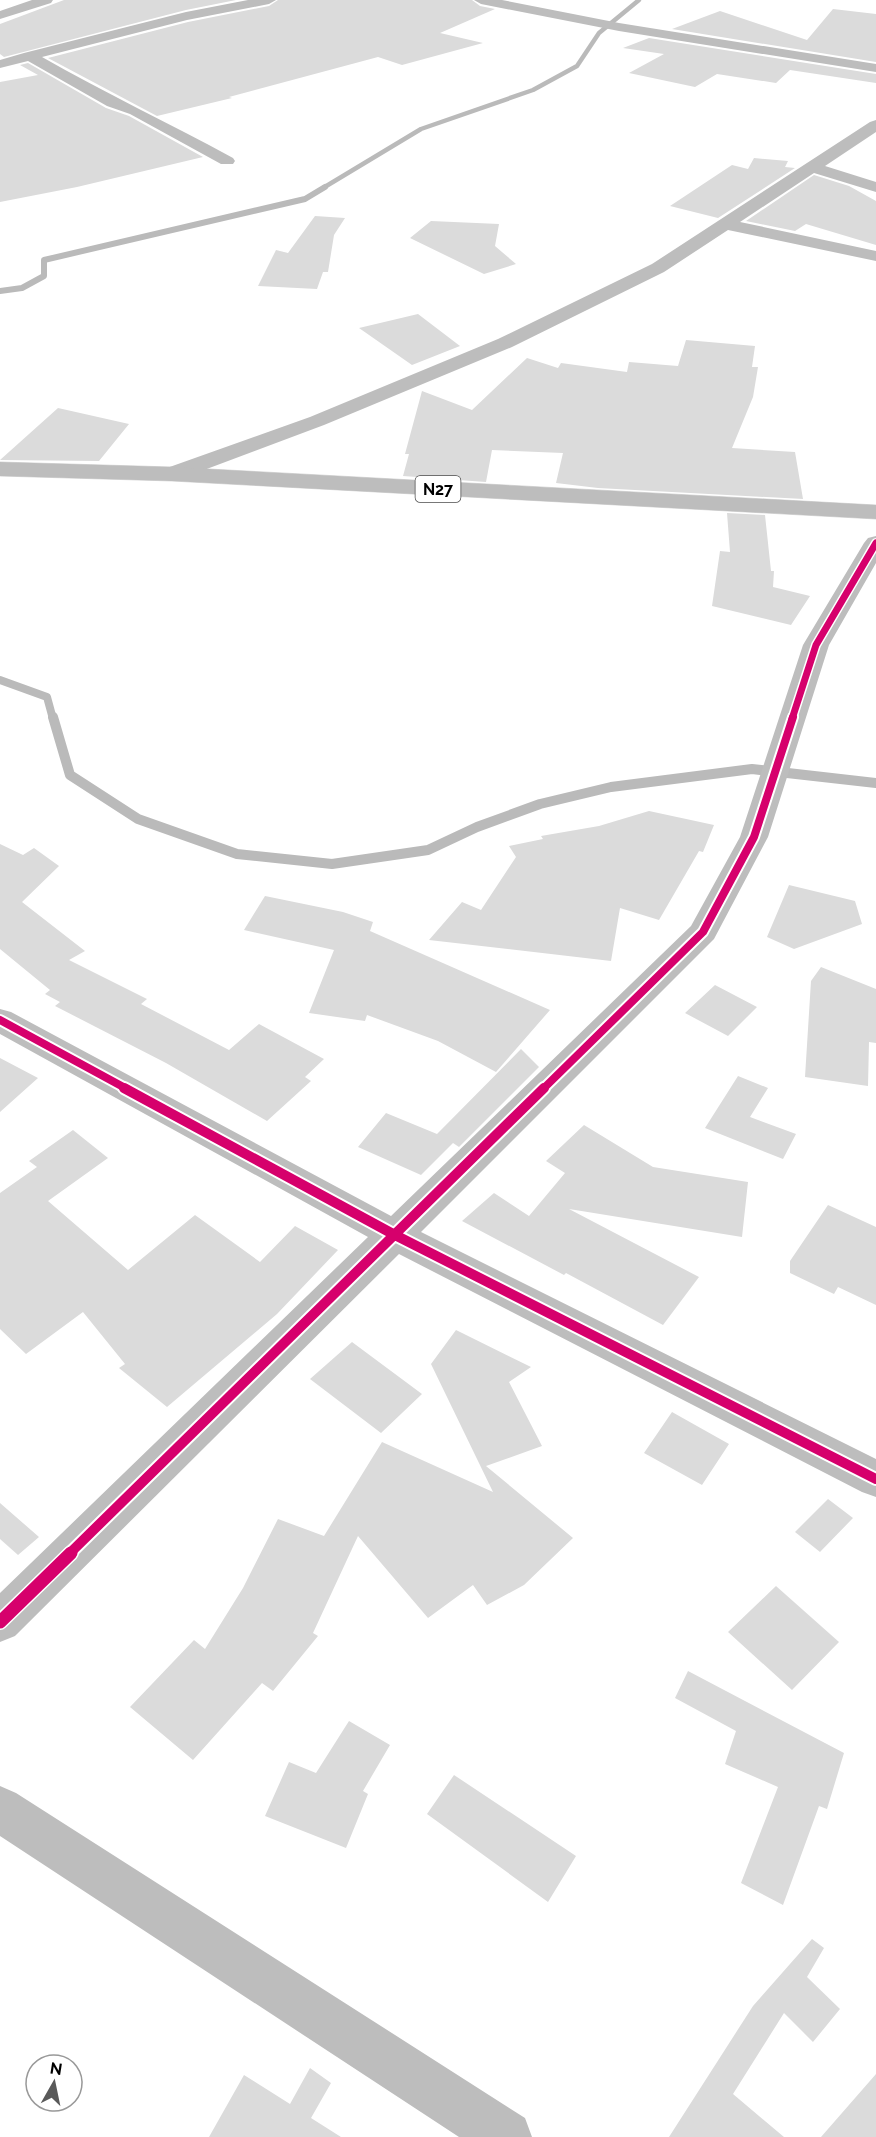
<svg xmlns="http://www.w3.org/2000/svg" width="876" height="2137" font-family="Raleway,sans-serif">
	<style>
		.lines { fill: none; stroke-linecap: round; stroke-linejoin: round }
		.stream-far3 { stroke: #bababa; stroke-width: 4.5 }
		.stream-far2 { stroke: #bababa; stroke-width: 6 }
		.stream-far1 { stroke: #bababa; stroke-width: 8 }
		.stream { stroke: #bababa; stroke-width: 10 }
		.building { fill: #dbdbdb }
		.major-casing { stroke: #dbdbdb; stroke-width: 1 }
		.minor { fill: #bdbdbd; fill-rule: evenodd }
		.major { fill: #bdbdbd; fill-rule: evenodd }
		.cycleway-far3-casing { stroke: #fff; stroke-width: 10 }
		.cycleway-far2-casing { stroke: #fff; stroke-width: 12 }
		.cycleway-far1-casing { stroke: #fff; stroke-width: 14 }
		.cycleway-casing { stroke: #fff; stroke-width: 16 }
		.cycleway-far3 { stroke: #d6006c; stroke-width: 7 }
		.cycleway-far2 { stroke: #d6006c; stroke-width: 8 }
		.cycleway-far1 { stroke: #d6006c; stroke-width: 10 }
		.cycleway { stroke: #d6006c; stroke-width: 13 }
		.labels { text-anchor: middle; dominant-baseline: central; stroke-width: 4.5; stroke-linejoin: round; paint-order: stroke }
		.shield { fill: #fff; stroke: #4c4c4c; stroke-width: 1.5 }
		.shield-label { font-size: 16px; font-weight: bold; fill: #000 }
	</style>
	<rect width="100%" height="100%" fill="#fff"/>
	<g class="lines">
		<!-- stream-far3 -->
		<path class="stream-far3" d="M323,188L421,129L533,90L577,66L599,33L639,0"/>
		<!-- stream-far2 -->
		<path class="stream-far2" d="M0,291L22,288L44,276V260L305,199L325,187"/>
		<!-- stream-far1 -->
		<path class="stream-far1" d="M0,680L47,697L53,719"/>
		<!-- stream -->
		<path class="stream" d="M53,717L70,775L138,819L237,854L332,864L428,850L477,827L540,804L611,787L752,769L876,783"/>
	</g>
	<!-- building -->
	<path class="building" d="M64,0H236L186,10L4,57L0,54V24Z
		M278,0H472L480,6L495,9L440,33L483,43L402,65L378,57L229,97L232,98L157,116L48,58L188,22L269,6Z
		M833,9L876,14V62L672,29L720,11L807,40Z
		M649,38L876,74V83L790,70L776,83L717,74L695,87L629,73L664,54L623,48Z
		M28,63L106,108L129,116L203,157L77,187L0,202V82L38,75L20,65Z
		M754,158L788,161L785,167L795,168L718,218L670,206L732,165L748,169Z
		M814,175L849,186L876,201V245L806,224L795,231L746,221Z
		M315,216L345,218L334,235L328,272H323L317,289L258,286L276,250L288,253Z
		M431,221L499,224L495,246L516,264L484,274L410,238Z
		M418,314L460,346L412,365L359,328Z
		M686,340L755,346L752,367H758L753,397L732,448L795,452L803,499L598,488L556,483L563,453L492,450L486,482L403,476L409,454H405L422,391L472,410L527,358L558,368L561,363L627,372L629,362L678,366Z
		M58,408L129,424L99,461L0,460Z
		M727,513L765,515L771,571H774L773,587L810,596L791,625L712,606L720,551L730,552Z
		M649,811L714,825L703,852L699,851L659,920L620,908L611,961L429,940L462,902L481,910L516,857L509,846L543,839L541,836L599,826Z
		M0,844L23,855L34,848L59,866L22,902L85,951L69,960L147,999L141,1004L229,1050L259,1024L324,1059L305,1077L311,1081L267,1121L166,1063L55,1006L60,1002L45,994L50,990L0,949Z
		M789,885L855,901L862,924L794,949L767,937Z
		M265,896L343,912L373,922L370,931L550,1010L496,1072L438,1041L367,1015L365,1021L309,1013L334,950L244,930Z
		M821,967L876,989V1043L869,1042L868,1086L805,1077L811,981Z
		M715,985L757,1007L728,1036L685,1013Z
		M521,1049L539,1067L459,1147L453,1143L421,1175L358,1147L386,1113L437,1134Z
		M0,1058L38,1078L0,1112Z
		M738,1076L768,1088L750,1117L796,1134L783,1159L705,1128Z
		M584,1125L653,1167L748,1182L742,1237L569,1209L699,1277L663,1325L566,1273L564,1275L462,1221L494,1193L529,1216L565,1173L546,1161Z
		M73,1130L108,1158L48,1201L128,1270L195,1215L260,1262L295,1226L338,1250L277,1314L167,1407L119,1368L125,1364L83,1312L26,1354L0,1329V1193L37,1167L29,1161Z
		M828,1205L876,1227V1305L838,1287L834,1294L790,1273V1261Z
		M456,1330L531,1367L509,1382L542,1446L486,1466L573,1538L524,1585L487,1605L473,1585L428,1618L358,1536L313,1633L318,1636L273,1691L262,1683L193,1760L130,1707L194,1640L205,1649L243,1588L278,1519L324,1536L382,1442L493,1492L431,1364Z
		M352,1342L422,1394L381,1433L310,1379Z
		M672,1412L729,1444L702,1485L644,1453Z
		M828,1499L853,1518L820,1552L795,1532Z
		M0,1503L39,1537L18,1555L0,1539Z
		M776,1586L839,1642L792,1690L728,1632Z
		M688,1671L844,1753L827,1809L819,1806L783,1905L741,1883L778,1787L725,1764L736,1731L675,1698Z
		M349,1721L390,1745L363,1791L368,1794L346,1848L265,1816L289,1762L316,1773Z
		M454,1775L576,1856L548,1902L427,1814Z
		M812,1939L824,1948L807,1977L840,2009L813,2042L784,2013L733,2094L784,2137H669L753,2006Z
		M310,2068L331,2083L311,2118L341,2137H209L244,2075L290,2104Z
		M876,2074V2137H821Z"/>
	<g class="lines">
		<defs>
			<path id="major" d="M0,462L172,467L876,505V519L172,481L0,476Z"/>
		</defs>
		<!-- major casing -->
		<use href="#major" class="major-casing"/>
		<!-- minor -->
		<path class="minor" d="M32,0H53L51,3L0,19V11Z
			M248,0H276L269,4L187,20L42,57C105,93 169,123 233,158L235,161L233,164H221L130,114L107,106L28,61L0,68V60L24,53L186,12Z
			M474,0H502L619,23L876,64V72L619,31L481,4Z
			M876,120V132L825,166L876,182V192L814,173L740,222L876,251V261L728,230L664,272L512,347L324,425L180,479L172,481L164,479L161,474L164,469L310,417L498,339L652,264L870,122Z
			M876,536V563L829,645L768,837L714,939L421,1232L876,1459V1497L862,1492L399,1254L15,1636L0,1642V1593L368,1237L0,1034V1009L11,1012L391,1216L691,926L740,837L803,645L864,543L868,538Z
			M0,1786L16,1793L525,2118L532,2137H459L0,1836Z"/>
		<!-- major -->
		<use href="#major" class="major"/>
		<defs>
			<path id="cycleway-far3" d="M792,719L816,645L876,543"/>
			<path id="cycleway-far2" d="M0,1020L127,1089
				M543,1089L703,932L754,837L793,717"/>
			<path id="cycleway-far1" d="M124,1088L393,1234L876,1479
				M69,1554L544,1088"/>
			<path id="cycleway" d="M0,1622L71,1553"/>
		</defs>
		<!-- cycleway-far3 casing -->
		<use href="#cycleway-far3" class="cycleway-far3-casing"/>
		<!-- cycleway-far2 casing -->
		<use href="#cycleway-far2" class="cycleway-far2-casing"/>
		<!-- cycleway-far1 casing -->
		<use href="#cycleway-far1" class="cycleway-far1-casing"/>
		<!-- cycleway casing -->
		<use href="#cycleway" class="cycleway-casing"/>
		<!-- cycleway-far3 -->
		<use href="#cycleway-far3" class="cycleway-far3"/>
		<!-- cycleway-far2 -->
		<use href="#cycleway-far2" class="cycleway-far2"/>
		<!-- cycleway-far1 -->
		<use href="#cycleway-far1" class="cycleway-far1"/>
		<!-- cycleway -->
		<use href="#cycleway" class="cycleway"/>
	</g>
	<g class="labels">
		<!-- shield labels -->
		<rect class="shield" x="415.5" y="476" width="45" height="26" rx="4.5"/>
		<g class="shield-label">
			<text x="438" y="489">N27</text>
		</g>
	</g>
	<!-- north arrow -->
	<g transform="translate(54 2083) rotate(9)"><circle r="28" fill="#ffffff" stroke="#999999" stroke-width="1.5"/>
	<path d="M0-4.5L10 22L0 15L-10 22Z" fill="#595959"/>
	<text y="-9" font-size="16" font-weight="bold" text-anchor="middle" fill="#000000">N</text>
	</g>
</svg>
